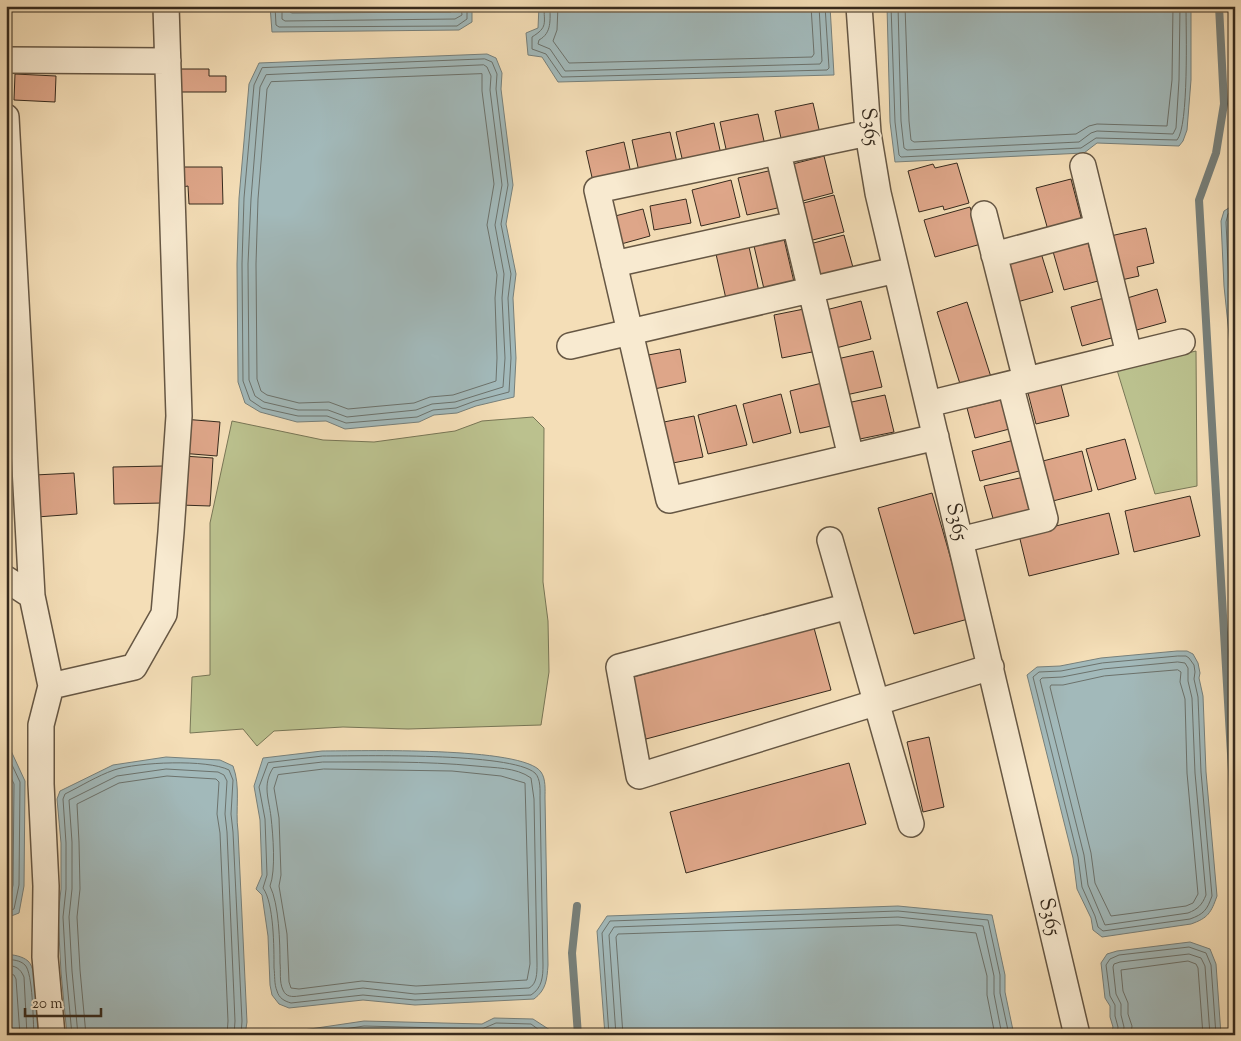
<svg xmlns="http://www.w3.org/2000/svg" width="1241" height="1041" font-family="'Sorts Mill Goudy',serif">
	<style>
		.green { fill: #bbc18e; stroke: #787656 }
		.water { fill: #a2b9ba; stroke: #77807b }
		.lines { fill: none; stroke-linecap: round; stroke-linejoin: round }
		.shore { stroke: #6c726c; stroke-width: 1 }
		.stream { stroke: #77807b; stroke-width: 8 }
		.building { fill: #dea689; stroke: #362a1d }
		.minor-casing { stroke: #665744; stroke-width: 28 }
		.minor { stroke: #f8ead0; stroke-width: 25 }
		.labels { text-anchor: middle; dominant-baseline: central; stroke-width: 4; stroke-linejoin: round; paint-order: stroke }
		.street-label { font-size: 21px; fill: #362a1d; stroke: #f8ead0 }
	</style>
	<rect width="100%" height="100%" fill="#f4deb7"/>
	<filter id="stains"><feTurbulence type="fractalNoise" baseFrequency=".004" numOctaves="4"/><feColorMatrix values="0 0 0 0 .2 0 0 0 0 .09 0 0 0 0 .02 0 0 0 .5 -.17"/></filter>
	<radialGradient id="worn" r=".72"><stop offset=".6" stop-color="#630" stop-opacity="0"/><stop offset="1" stop-color="#630" stop-opacity=".3"/></radialGradient>
	<!-- green -->
	<path class="green" d="M1196,351L1197,486L1155,494L1117,370Z
		M533,417L544,428L543,582L548,621L549,672L541,725L408,729L343,727L274,731L257,746L243,729L190,733L192,677L210,675V523L232,421L323,440L374,442L455,431L482,421Z"/>
	<!-- water -->
	<path class="water" d="M270,6H472V22L459,30L272,32Z
		M539,6H830L834,75L558,82L542,57L528,55L526,33L538,28Z
		M887,6H1191V80L1187,130L1183,141L1179,146L1097,143L1084,153L895,162L890,122Z
		M487,54L496,58L502,73L501,89L513,185L506,224L516,274L513,298L516,358L514,397L476,406L457,413L434,415L419,422L345,429L326,421L297,422L260,412L245,403L238,382L237,264L239,198L249,84L259,63Z
		M1235,204V346L1230,344L1224,286L1221,221L1224,211Z
		M1177,651H1187L1193,654L1198,663L1200,673L1199,678L1203,696L1206,772L1217,896C1211,913 1208,918 1191,924L1102,937L1093,930L1091,918L1077,889L1073,858L1027,675L1037,667L1060,666L1101,658Z
		M6,740L25,781L24,886L19,913L6,918Z
		M322,751C358,751 523,746 541,772C546,779 545,790 545,798L548,965C547,980 546,990 534,999L415,1005L363,1000L289,1008L279,1004L272,995L270,985L268,936L262,895L256,889L262,875L260,820L254,786L263,758Z
		M166,757L220,760L233,766C241,787 235,809 238,831L247,1022L245,1035H67L61,972L58,916L61,889V843L57,799L60,791L113,765Z
		M898,906L992,915L1005,975V992L1014,1035H605L597,931L607,916Z
		M1190,942L1210,949L1216,964L1221,1035H1111L1113,1027L1110,1017V1006L1105,998L1101,963L1107,954L1117,951Z
		M6,954C14,955 22,956 28,961C39,971 37,1019 38,1035H6Z
		M494,1018L533,1019L550,1030L551,1035H281L283,1033L364,1021L482,1024Z"/>
	<g class="lines">
		<!-- shore -->
		<path class="shore" d="M275,6L276,25L279,27L457,26L467,19V6
			M282,6V19L285,21L455,19L462,15L461,6
			M289,6L290,12L292,13L451,12L453,10V6
			M544,6C544,24 548,27 532,37V49L546,54L562,77L827,70L829,68L825,6
			M550,6C550,20 552,33 539,40L538,44L550,49L565,71L820,64L822,61L819,6
			M558,6L557,30L553,41L569,63L812,57L814,54L811,6
			M891,6L895,122L899,155L901,157L1081,148L1096,138L1177,140C1189,126 1186,30 1186,6
			M898,6L901,121L904,148L907,150L1079,142L1091,133L1097,131L1173,134L1176,128L1179,80L1180,6
			M905,6L909,121L911,140L914,142L1076,134L1089,126L1097,124L1167,126L1172,80L1173,6
			M485,59L492,62L497,74L496,89L508,185L501,224L511,274L508,298L511,358L509,392L475,401L456,408L433,410L417,417L346,423L327,416H298L262,408L250,400L243,381L242,264L244,198L254,85L262,68Z
			M484,65L487,67L491,76L490,90L502,185L495,225L504,274L502,298L505,358L503,387L455,402L432,404L416,410L347,417L328,410H298L264,402L255,396L249,380L248,264L251,199L260,87L266,75Z
			M482,74V91L494,184L487,225L497,275L495,298L497,358L496,381L453,395L430,397L414,403L348,409L329,402L299,403L267,395L261,391L257,379L256,264L258,199L267,89L271,82Z
			M1235,209L1228,214L1226,222L1229,285L1235,340
			M1235,217L1232,223L1235,277
			M1178,656H1186L1189,658L1194,665L1195,672L1194,679L1198,697L1201,772L1212,896C1207,910 1204,914 1190,919L1103,931L1098,927L1095,916L1082,887L1078,857L1033,677L1039,672L1061,671L1102,663Z
			M1178,662L1185,663L1188,668V681L1192,698L1195,773L1206,895C1202,905 1198,909 1188,913L1105,925L1088,885L1084,855L1040,680L1042,678L1062,677L1103,669Z
			M1178,670L1181,672L1180,682L1185,699L1187,773L1198,894L1193,903L1186,906L1111,916L1095,883L1091,853L1050,687L1051,685H1063L1104,676Z
			M6,752L20,782L19,885L14,909L6,912
			M323,756C360,756 511,752 535,773C541,779 540,791 540,798L543,965C543,977 542,988 531,995L415,1000L363,995L291,1003C284,1001 279,998 277,991C274,984 275,975 274,968C274,948 274,903 263,888L267,875L265,819L259,787L268,763Z
			M323,762C374,762 425,761 476,766C494,768 516,767 531,778L534,799L537,964C537,973 537,984 529,988L415,994L363,988L299,996C292,997 286,997 283,990C279,982 281,971 280,963C280,943 279,904 270,886C276,870 273,835 271,817C269,799 262,785 273,768Z
			M6,767L14,784L13,885L9,904L6,906
			M324,769L452,771L501,776L525,783L530,964L527,980L416,986L362,981L299,989L291,988L289,982L287,934L279,886L281,875L279,818L274,788L278,775Z
			M6,959C13,960 20,960 25,965C33,973 33,1021 34,1035
			M6,965C16,966 20,968 24,977L27,1035
			M6,973L14,975L16,979L20,1035
			M72,1035L66,971L63,917L66,889V843L63,799L65,794C81,786 97,776 114,770C138,762 207,759 229,770L233,780L231,814L233,832L242,1021L241,1035
			M78,1035L72,971L69,917L72,889V842L69,800L117,776L166,769L218,772L224,775L227,781L225,814L227,832L235,1021L234,1035
			M86,1035L80,970L77,917L80,889L79,842L77,804L119,783L167,776L216,779L219,782L217,814L220,833L228,1021L227,1035
			M305,1035L364,1026L482,1029L496,1023L531,1024L546,1035
			M348,1035L365,1032L476,1035
			M484,1035L497,1030H529L536,1035
			M609,1035L602,933L610,921L898,911L988,920L1000,975V993L1009,1035
			M616,1035L609,935L614,927L898,917L983,926L994,976V994L1002,1035
			M623,1035L616,937L618,934L898,925L976,933L987,976V995L995,1035
			M1117,1035L1118,1027L1115,1016V1005L1110,996L1106,965L1110,959L1119,955L1189,947L1206,953L1211,965L1216,1035
			M1123,1035L1124,1027L1121,1015V1004L1116,994L1113,967L1114,964L1120,962L1189,954L1201,958L1205,966L1210,1035
			M1131,1035L1132,1026L1128,1014V1003L1123,991L1121,970L1188,961L1196,964L1198,968L1203,1035"/>
		<!-- stream -->
		<path class="stream" d="M1219,6L1224,104L1216,153L1199,200L1235,823
			M577,906L572,953L578,1035"/>
	</g>
	<!-- building -->
	<path class="building" d="M179,69H209V76H226V92H178Z
		M15,74L56,76L55,102L14,100Z
		M813,103L821,138L783,147L775,111Z
		M758,114L766,150L728,158L720,122Z
		M714,123L722,159L684,167L676,132Z
		M670,132L678,167L640,176L632,140Z
		M624,142L632,178L594,186L586,151Z
		M824,156L833,193L795,203L785,166Z
		M957,163L969,203L944,210L943,206L919,212L908,171L933,164L935,168Z
		M182,167H222L223,204H189L188,186L182,187Z
		M777,169L786,206L747,215L738,178Z
		M1071,179L1082,221L1048,230L1036,188Z
		M731,180L740,217L701,226L692,190Z
		M834,195L844,232L805,242L796,205Z
		M686,199L691,223L654,230L650,206Z
		M970,207L981,244L935,257L924,220Z
		M643,209L650,236L614,246L607,218Z
		M1146,228L1154,263L1137,267L1139,276L1117,281L1106,237Z
		M844,235L854,271L816,281L806,245Z
		M784,239L794,282L764,289L754,246Z
		M1087,239L1098,281L1064,290L1052,248Z
		M749,247L759,292L726,299L716,254Z
		M1041,253L1053,292L1017,302L1006,263Z
		M1157,289L1166,322L1133,331L1124,299Z
		M1104,298L1115,337L1082,346L1071,307Z
		M861,301L871,339L832,349L822,311Z
		M967,302L991,377L961,387L937,312Z
		M809,308L817,351L782,358L774,315Z
		M680,349L686,382L650,390L643,356Z
		M873,351L882,387L846,395L837,359Z
		M1060,381L1069,416L1036,424L1027,389Z
		M826,382L836,425L800,433L790,391Z
		M781,394L791,433L753,443L743,404Z
		M885,395L894,432L855,440L847,403Z
		M1009,398L1017,427L975,438L967,408Z
		M736,405L747,445L708,454L698,415Z
		M694,416L703,457L668,464L659,423Z
		M183,419L220,422L217,456L180,453Z
		M1125,439L1136,479L1098,490L1086,449Z
		M1014,440L1023,470L980,481L972,451Z
		M1082,451L1092,491L1049,502L1039,462Z
		M183,456L213,458L210,506L180,505Z
		M163,466V503L114,504L113,467Z
		M74,473L77,514L37,517L35,475Z
		M1024,477L1033,512L994,522L984,486Z
		M932,493L968,619L914,634L878,508Z
		M1190,496L1200,536L1134,552L1125,511Z
		M1109,513L1119,554L1029,576L1019,535Z
		M814,628L831,690L646,739L629,678Z
		M929,737L944,807L923,812L907,742Z
		M849,763L866,824L686,873L670,812Z"/>
	<g class="lines">
		<defs>
			<path id="minor" d="M859,6L868,133L878,193L1077,1035
				M6,60L168,61
				M6,117L32,596
				M868,133L597,190L669,500L936,437
				M778,153L851,457
				M1083,166L1129,354
				M984,214L1026,380
				M994,255L1098,227
				M614,264L795,224
				M570,346L896,270
				M928,404L1182,342
				M830,540L911,824
				M960,540L1045,519L1010,384
				M6,579L32,596L51,686L41,725V784L46,886L45,957L52,1035
				M849,606L619,667L639,776L991,667
				M51,686L134,667L164,614L171,532L179,416L166,6"/>
		</defs>
		<!-- minor casing -->
		<use href="#minor" class="minor-casing"/>
		<!-- minor -->
		<use href="#minor" class="minor"/>
	</g>
	<g class="labels">
		<!-- street labels -->
		<g class="street-label">
			<text transform="translate(869 127) rotate(83)">S365</text>
			<text transform="translate(956 522) rotate(77)">S365</text>
			<text transform="translate(1049 917) rotate(77)">S365</text>
		</g>
	</g>
	<!-- margin -->
	<rect width="1241" height="1041" fill="none" stroke="#f4deb7" stroke-width="25"/>
	<rect x="8" y="8" width="1226" height="1026" fill="none" stroke="#362a1d" stroke-width="2.5"/>
	<rect x="12" y="12" width="1216" height="1016" fill="none" stroke="#362a1d"/>
	<!-- scale -->
	<path d="M25 1008v8h76v-8" fill="none" stroke="#362a1d" stroke-width="2.5"/>
	<text x="32" y="1008" font-size="15" fill="#362a1d" stroke="#f8ead0" stroke-width="4" paint-order="stroke">20 m</text>
	<rect width="100%" height="100%" filter="url(#stains)"/>
	<rect width="100%" height="100%" fill="url(#worn)"/>
</svg>
